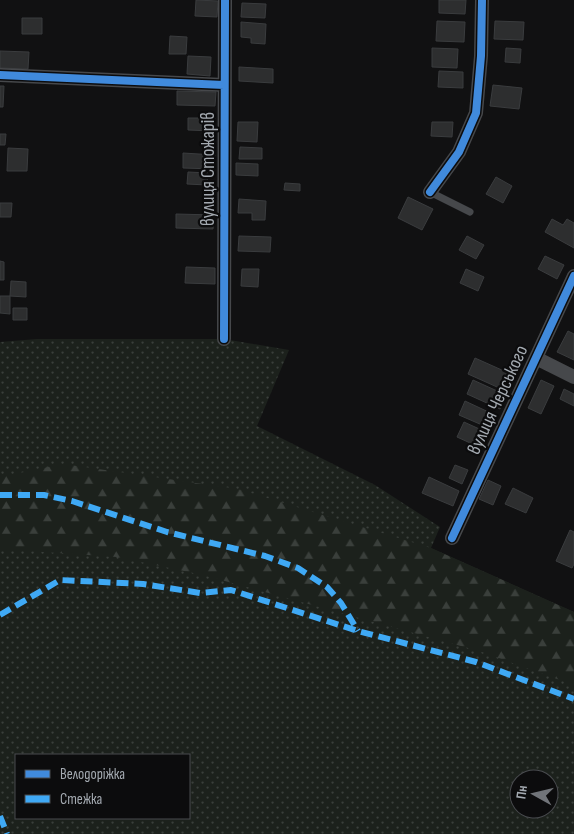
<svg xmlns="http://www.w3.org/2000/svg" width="574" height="834" font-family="'Sofia Sans Condensed',sans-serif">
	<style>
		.grass { fill: url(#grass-dots); fill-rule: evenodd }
		.forest { fill: url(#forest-firs) }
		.building { fill: #2d2e2f; stroke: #3a3c3e }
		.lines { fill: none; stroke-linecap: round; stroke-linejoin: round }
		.service { stroke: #46484b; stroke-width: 7 }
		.minor { stroke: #46484b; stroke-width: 14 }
		.quiet { stroke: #3fa9f5; stroke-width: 6; stroke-dasharray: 12 6; stroke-linecap: butt }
		.cycleway-casing { stroke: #0c0c0d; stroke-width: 11 }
		.cycleway { stroke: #408adc; stroke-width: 8 }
		.labels { text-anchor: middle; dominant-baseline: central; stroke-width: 4.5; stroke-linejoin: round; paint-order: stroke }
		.street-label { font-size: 19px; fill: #a4aab1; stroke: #0c0c0d }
	</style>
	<defs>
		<pattern id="grass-dots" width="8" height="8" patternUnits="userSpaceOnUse" patternTransform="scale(1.25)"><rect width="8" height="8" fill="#1c211c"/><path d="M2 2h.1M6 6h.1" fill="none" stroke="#3a3f3b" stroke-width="1.8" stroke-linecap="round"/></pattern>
		<pattern id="forest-firs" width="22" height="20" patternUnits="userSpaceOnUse" patternTransform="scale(1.25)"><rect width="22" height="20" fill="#1c211c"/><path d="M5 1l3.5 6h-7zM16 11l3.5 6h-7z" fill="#3a3f3b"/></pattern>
	</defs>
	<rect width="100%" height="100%" fill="#111112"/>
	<!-- grass -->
	<path class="grass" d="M37,339H224L289,350L257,426L375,485L440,527L431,548L574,612V834H0V342ZM16,755H189V818H16ZM519,779H549V809H519Z"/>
	<!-- forest -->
	<path class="forest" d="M63,464L238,489L431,548L574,612V685L479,651L203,575L117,557L0,549V477Z"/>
	<!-- building -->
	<path class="building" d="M196,0L218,1L217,17L195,16Z
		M439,0H466L465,14L439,13Z
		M242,3L266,4L265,18L241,17Z
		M22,18H42V34H22Z
		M437,21L465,22L464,42L436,41Z
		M495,21L524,22L523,40L494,39Z
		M241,22L266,24L265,44L251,43V38L241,37Z
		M170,36L187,37L186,54H169Z
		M432,48L458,49L457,68L432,67Z
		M506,48L521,49L520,63L505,62Z
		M0,51L29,52L28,69L0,68Z
		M188,56L211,57L210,76L187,74Z
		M239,67L273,69V83L239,81Z
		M439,71L463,72V88L438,87Z
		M493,85L522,88L519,109L490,106Z
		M0,86H4L3,107H0Z
		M177,91L216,92L215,106L177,105Z
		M188,118H215L214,131L188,130Z
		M238,122H258L257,142L237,141Z
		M432,122H453L452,137L431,136Z
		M0,134H6L5,145H0Z
		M240,147L262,148V159H239Z
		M8,148L28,149L27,171H7Z
		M183,153L215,155L214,169L183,168Z
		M236,163L258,164V176L236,175Z
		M188,172L208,173L207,185L187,184Z
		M496,177L512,186L503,203L486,194Z
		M285,183L300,184V191L284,190Z
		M408,197L433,209L422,230L398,218Z
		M239,199L266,201L265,220H252V213H238Z
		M0,203H12L11,217H0Z
		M176,214L214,215L213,229L176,228Z
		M552,219L563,225L567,219L574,223V248L545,232Z
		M239,236L271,237L270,252L238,251Z
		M467,236L484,245L476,259L459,250Z
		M545,256L564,265L557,279L538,269Z
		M0,261L4,262V280H0Z
		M186,267L215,268V284L185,283Z
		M242,269H259L258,287L241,286Z
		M466,269L484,277L478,291L460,283Z
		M11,281L26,282V297L10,296Z
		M0,296H10V314L0,313Z
		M13,308H27V320H13Z
		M568,331L574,334V360L557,352Z
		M475,358L513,375L506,391L468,374Z
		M473,380L506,395L500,409L467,394Z
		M541,380L554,386L541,414L528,408Z
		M564,389L574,394V406L560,399Z
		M465,401L495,415L489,428L459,415Z
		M464,422L486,432L479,447L457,437Z
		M455,465L468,470L462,484L449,478Z
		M429,477L459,491L453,506L422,493Z
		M488,480L501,486L493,505L479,499Z
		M513,488L533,498L526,513L505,504Z
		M570,530L574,532V564L572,568L556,561Z"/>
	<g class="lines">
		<!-- service -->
		<path class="service" d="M430,192L470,212"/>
		<!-- minor -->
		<path class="minor" d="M0,75L224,85
			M430,192L459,152L476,113L481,56L482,0
			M224,339L225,0
			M536,358L574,377
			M452,538L574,276"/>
		<!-- quiet -->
		<path class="quiet" d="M0,495H44L72,501L167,532L265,556L298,568L327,587L341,603L358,631
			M0,615L60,580L143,584L200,593L231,590L358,631L476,662L574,699
			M0,816L7,834"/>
		<defs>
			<path id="cycleway" d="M0,75L224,85
				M430,192L459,152L476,113L481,56L482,0
				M224,339L225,0
				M452,538L574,276"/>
		</defs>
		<!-- cycleway casing -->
		<use href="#cycleway" class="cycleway-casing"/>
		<!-- cycleway -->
		<use href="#cycleway" class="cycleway"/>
	</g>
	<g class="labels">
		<!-- street labels -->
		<g class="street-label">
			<text transform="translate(208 169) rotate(-90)">вулиця Стожарів</text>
			<text transform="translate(498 400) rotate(-65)">вулиця Черського</text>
		</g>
	</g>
	<!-- legend -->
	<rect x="15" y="754" width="175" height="65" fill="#0c0c0d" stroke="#494b4f"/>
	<rect x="25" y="770" width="25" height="8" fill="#408adc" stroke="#494b4f"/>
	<text x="60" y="779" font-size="15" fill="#a4aab1">Велодоріжка</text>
	<rect x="25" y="795" width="25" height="8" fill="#3fa9f5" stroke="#494b4f"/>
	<text x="60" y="804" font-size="15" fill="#a4aab1">Стежка</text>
	<!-- north arrow -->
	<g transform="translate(534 794) rotate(278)"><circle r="24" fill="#0c0c0d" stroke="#494b4f"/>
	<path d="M0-4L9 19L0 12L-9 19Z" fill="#717479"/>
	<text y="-8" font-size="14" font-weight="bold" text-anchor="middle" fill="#a4aab1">Пн</text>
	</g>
</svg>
